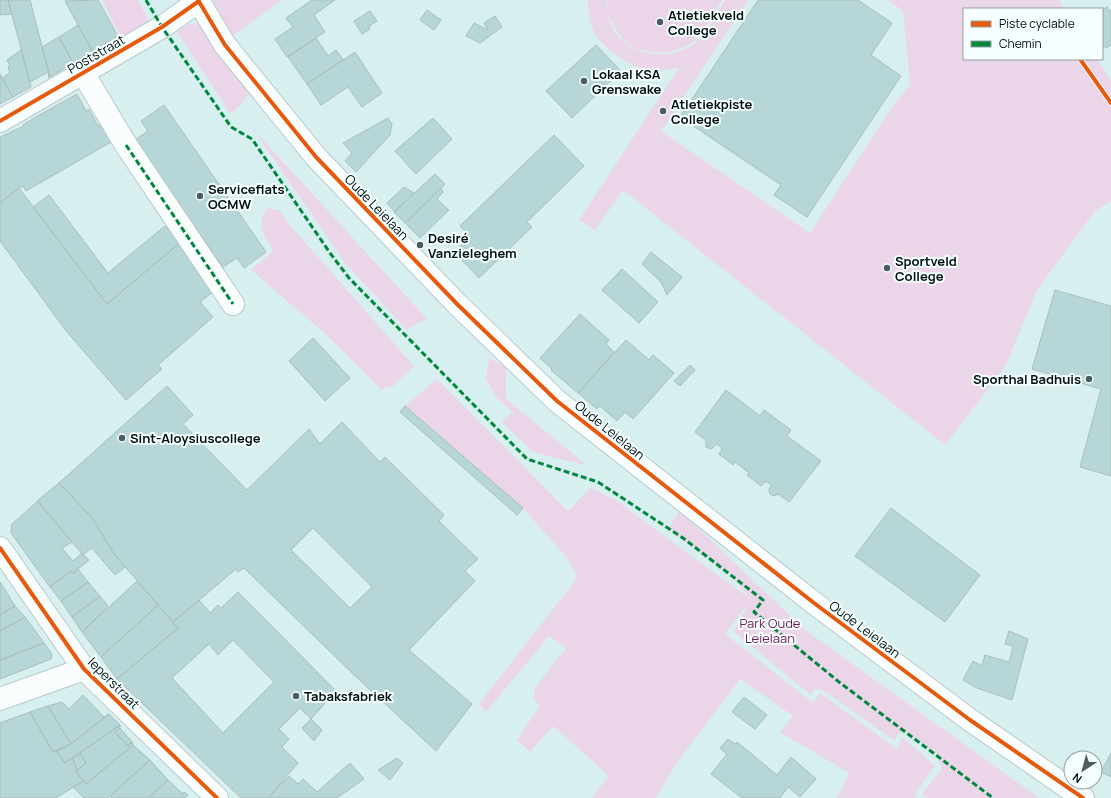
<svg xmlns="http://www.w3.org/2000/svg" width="1111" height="798" font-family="Manrope,sans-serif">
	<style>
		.green { fill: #ebd6e9 }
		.building { fill: #b6d6d7; stroke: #abbebe; fill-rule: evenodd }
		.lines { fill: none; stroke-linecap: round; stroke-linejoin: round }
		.minor-casing { stroke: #b7caca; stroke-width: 24 }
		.tertiary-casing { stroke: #b7caca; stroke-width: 24 }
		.minor { stroke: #f9fdfd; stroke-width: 22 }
		.tertiary { stroke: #f9fdfd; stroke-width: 22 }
		.quiet { stroke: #00873e; stroke-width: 3; stroke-dasharray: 6 3; stroke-linecap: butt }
		.cycleway-casing { stroke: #f6ffff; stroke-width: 6 }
		.cycleway { stroke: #e8590c; stroke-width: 4 }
		.poi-dot { fill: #4d5d5e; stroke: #f6ffff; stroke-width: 1.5 }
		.labels { text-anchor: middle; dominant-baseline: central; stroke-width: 4; stroke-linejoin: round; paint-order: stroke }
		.poi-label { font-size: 13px; font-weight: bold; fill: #020f0f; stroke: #f6ffff; text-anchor: start }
		.street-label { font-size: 13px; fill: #020f0f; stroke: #f6ffff }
		.park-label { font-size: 13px; fill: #6d1a56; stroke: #f6ffff }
	</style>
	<rect width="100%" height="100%" fill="#d8eff0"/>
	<!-- green -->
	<path class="green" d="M102,0H138L150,24L123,42Z
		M213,0H282L231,37Z
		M588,0H606L608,15L607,0H722C716,10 703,34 694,41C677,55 646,57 627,43C618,36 614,24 608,16C616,54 667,65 695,43C704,37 718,10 725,0H748L661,131L810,233L891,109L910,85L903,11L888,0H1059L1064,9H964V59H1097L1111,81V201L1095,211L1037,290L1005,367L945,445L623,190L595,230L579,220L679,68C669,69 660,72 649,71C632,68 600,47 593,30C590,22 588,9 588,0Z
		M196,23L206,30L249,94L236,110L230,113L177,32L187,25Z
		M253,129L427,319L419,322L407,330L346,264Z
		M267,208L279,210L288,223L414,366L393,386L381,389L323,332L251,270L273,251C264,234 256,226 267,208Z
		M489,358L506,367V399L588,466L533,452L501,421L513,413L496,397L486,379Z
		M437,379L568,511L590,488L614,499L749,598L733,577L668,529L680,511L804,629L1039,798H928L922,794L942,768L934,752L905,730L897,735L895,741L823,690L814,689L811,695L734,632L749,602L725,634L813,703L820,693L897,749L902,737L935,766L914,795L917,798H837L849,773L780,732L793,716L740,679L681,757L655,798H591L609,776L553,726L530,752L517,740L539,707L534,697L535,688L566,648L549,636L486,712L479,704L575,581L576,573L567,558L523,508L405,406Z"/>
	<!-- building -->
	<path class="building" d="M0,0H8L12,14L0,15Z
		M8,0H30L50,77L49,78L48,72L30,82Z
		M98,0L118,36L92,51L65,1Z
		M312,0H335L314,15L325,32L287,57L275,39L293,27L286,18Z
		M758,0H858L892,23L871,55L901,76L807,217L774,195L781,185L680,117Z
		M1107,7L1109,11L1111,10V45L1106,48L1102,43V10Z
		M427,10L441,20L434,30L420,20Z
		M370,11L377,21L369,26L370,29L362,34L354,21Z
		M495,16L502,27L480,43L466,36L474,23L488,30L484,23Z
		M78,25L92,51L73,63L59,37Z
		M59,37L73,63L50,77L42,47Z
		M316,38L328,56L336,50L343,60L307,84L288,57Z
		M596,45L621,71L572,118L546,91Z
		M21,50L31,87L13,97L2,78L10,73L8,67L10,66L7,60Z
		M355,52L382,93L362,107L348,87L321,105L307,84Z
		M0,74L13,97L0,104Z
		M77,94L86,111L89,109L98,126L101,124L111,142L26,191L23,186L19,188L0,203V137L24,126L23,125L34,118Z
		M164,105L266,252L244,268L237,258L223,267L135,140L148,131L141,121Z
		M388,118L392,124L390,135L356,172L345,161L352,153L343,143Z
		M433,118L452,139L416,174L395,151Z
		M554,135L584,166L527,222L532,227L479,278L454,252L470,237L460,226Z
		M435,174L445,184L405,223L394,212Z
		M404,187L414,193L395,212L387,203Z
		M19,188L107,304L181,242L215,290L200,302L213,317L158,365L162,369L126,400L67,332L0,241V203Z
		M441,188L443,192L437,199L449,210L420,238L405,223Z
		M49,195L108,273L165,226L181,242L107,304L33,207Z
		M651,252L682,277L667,295L661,282L642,264Z
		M622,269L658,302L639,323L602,290Z
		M1055,290L1111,306V476L1080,467L1101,389L1032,369Z
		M580,314L609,340L606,344L614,352L578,393L551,370L552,369L540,358Z
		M313,338L350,378L325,401L289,361Z
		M626,340L649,360L653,355L674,373L633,419L625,412L617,421L600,406L597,409L578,393Z
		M690,365L695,370L680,386L674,381Z
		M167,386L193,415L183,424L247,490L309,429L320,444L342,422L380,462L385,457L444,515L439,521L478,559L465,571L475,581L409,650L472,704L436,751L352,673L244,568L238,572L236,569L173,622L114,554L93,519L59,483ZM313,528L372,587L350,608L291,550Z
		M726,390L760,416L764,410L791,430L787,436L821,461L789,502L778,494L774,496L770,494L769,490L771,485L766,481L761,486L747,475L749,473L735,462L733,465L719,454L722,449L717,444L711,449L706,447V440L695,432Z
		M405,406L523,508L517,515L400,412Z
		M59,483L93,519L114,554L125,567L115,575L92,548L83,555L37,501Z
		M38,501L72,542L62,548L73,561L82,553L89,560L73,573L71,571L50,587L11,533L12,524Z
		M891,508L980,575L945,622L855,556Z
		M78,569L88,582L61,601L50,587L71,571L73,573Z
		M137,581L158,605L101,657L82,632Z
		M0,582L15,606L0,615Z
		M88,582L100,596L72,617L61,601Z
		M238,592L336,691L311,719L300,708L279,729L289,739L282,747L298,763L268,798H241L117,679L178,628L173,622L199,600L210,613L218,605L221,608ZM233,640L274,682L223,733L172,678L209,644L218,655Z
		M100,596L108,606L82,632L72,617Z
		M158,605L178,628L117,679L101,657Z
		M15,606L25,617L0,631V615Z
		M25,617L44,643L0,660V631Z
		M1009,631L1028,639L1012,700L977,688L963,680L973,661L982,666L985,655L1009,662L1013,646L1005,644Z
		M44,643L52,654L51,659L0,679V660Z
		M83,695L104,717L109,714L71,744L48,706L62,702L69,709Z
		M744,697L767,715L755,729L732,712Z
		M48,706L71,744L53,752L30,712Z
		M30,712L53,752L57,751L65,763L72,758L77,770L76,772L83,781L56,798H0V723Z
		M109,714L120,725L65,763L57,751L71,744Z
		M311,719L322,730L314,741L302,728Z
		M120,725L121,726L115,732L128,746L131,742L133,745L86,784L76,772L86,763L80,753Z
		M120,728L133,743L132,744L131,742L128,746L115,732Z
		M728,739L735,744L737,742L777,775L791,757L816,779L800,797L788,787L780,798H742L711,774L727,754L720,748Z
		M133,745L150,760L108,798H84L73,787L83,781L86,784Z
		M80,753L86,763L77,770L72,758Z
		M1111,753V777L1101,772Z
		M397,758L403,763L390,780L378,770Z
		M150,760L168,780L148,798H112L110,796Z
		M350,763L364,779L337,798H268L289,776L298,784L303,779L317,792Z
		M168,780L183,794L184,792L188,795L185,798H148Z"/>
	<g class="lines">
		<defs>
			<path id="minor" d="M198,0L225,45L316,157L457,304L557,401L814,603L970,720L1083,798
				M83,73L126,145L233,304
				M0,121L162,27L199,1
				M0,699L84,669"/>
			<path id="tertiary" d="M0,548L84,669L217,798"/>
		</defs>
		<!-- minor casing -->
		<use href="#minor" class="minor-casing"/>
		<!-- tertiary casing -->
		<use href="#tertiary" class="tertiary-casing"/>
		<!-- minor -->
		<use href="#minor" class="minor"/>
		<!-- tertiary -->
		<use href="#tertiary" class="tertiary"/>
		<!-- quiet -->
		<path class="quiet" d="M146,0L162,27L231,127L252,139L330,253L349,278L527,459L598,482L683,538L763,600L754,612L839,682L993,798
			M126,145L233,304"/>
		<defs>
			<path id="cycleway" d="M198,0L225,45L316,157L457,304L557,401L814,603L970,720L1083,798
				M1080,59L1111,103
				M0,121L162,27L199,1
				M0,548L84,669L217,798"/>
		</defs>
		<!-- cycleway casing -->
		<use href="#cycleway" class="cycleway-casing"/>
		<!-- cycleway -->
		<use href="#cycleway" class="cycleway"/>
	</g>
	<!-- markers -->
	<g class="poi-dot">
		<circle cx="660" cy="22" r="4"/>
		<circle cx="584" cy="81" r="4"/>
		<circle cx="663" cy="111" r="4"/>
		<circle cx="200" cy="196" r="4"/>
		<circle cx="420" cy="245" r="4"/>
		<circle cx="887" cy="268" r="4"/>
		<circle cx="1089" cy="379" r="4"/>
		<circle cx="122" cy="438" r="4"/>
		<circle cx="296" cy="696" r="4"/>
	</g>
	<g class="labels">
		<!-- poi labels -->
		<g class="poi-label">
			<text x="668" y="15">Atletiekveld<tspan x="668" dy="15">College</tspan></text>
			<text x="592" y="74">Lokaal KSA<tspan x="592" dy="15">Grenswake</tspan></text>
			<text x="671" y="104">Atletiekpiste<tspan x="671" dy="15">College</tspan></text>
			<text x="208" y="189">Serviceflats<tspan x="208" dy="15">OCMW</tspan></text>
			<text x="428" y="238">Desiré<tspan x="428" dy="15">Vanzieleghem</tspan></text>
			<text x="895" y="261">Sportveld<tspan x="895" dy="15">College</tspan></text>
			<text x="1081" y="379" text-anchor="end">Sporthal Badhuis</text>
			<text x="130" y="438">Sint-Aloysiuscollege</text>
			<text x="304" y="696">Tabaksfabriek</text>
		</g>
		<!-- street labels -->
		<g class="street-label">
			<text transform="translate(96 54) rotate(-30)">Poststraat</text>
			<text transform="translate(377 207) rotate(46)">Oude Leielaan</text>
			<text transform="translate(610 430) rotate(39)">Oude Leielaan</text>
			<text transform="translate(865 629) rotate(37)">Oude Leielaan</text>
			<text transform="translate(114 683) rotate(45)">Ieperstraat</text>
		</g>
		<!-- park labels -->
		<g class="park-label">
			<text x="770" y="623">Park Oude<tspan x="770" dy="15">Leielaan</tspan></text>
		</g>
	</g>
	<!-- legend -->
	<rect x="963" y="8" width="140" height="52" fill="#f6ffff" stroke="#949f9f"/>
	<rect x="971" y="21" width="20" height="6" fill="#e8590c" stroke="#949f9f"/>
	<text x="999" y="28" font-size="12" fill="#020f0f">Piste cyclable</text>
	<rect x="971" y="41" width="20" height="6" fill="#00873e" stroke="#949f9f"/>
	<text x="999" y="48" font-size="12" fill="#020f0f">Chemin</text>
	<!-- north arrow -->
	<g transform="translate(1083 770) rotate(216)"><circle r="19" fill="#f6ffff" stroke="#949f9f"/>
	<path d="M0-3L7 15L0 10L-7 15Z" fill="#4d5d5e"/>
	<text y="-6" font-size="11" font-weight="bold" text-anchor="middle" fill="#020f0f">N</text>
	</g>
</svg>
